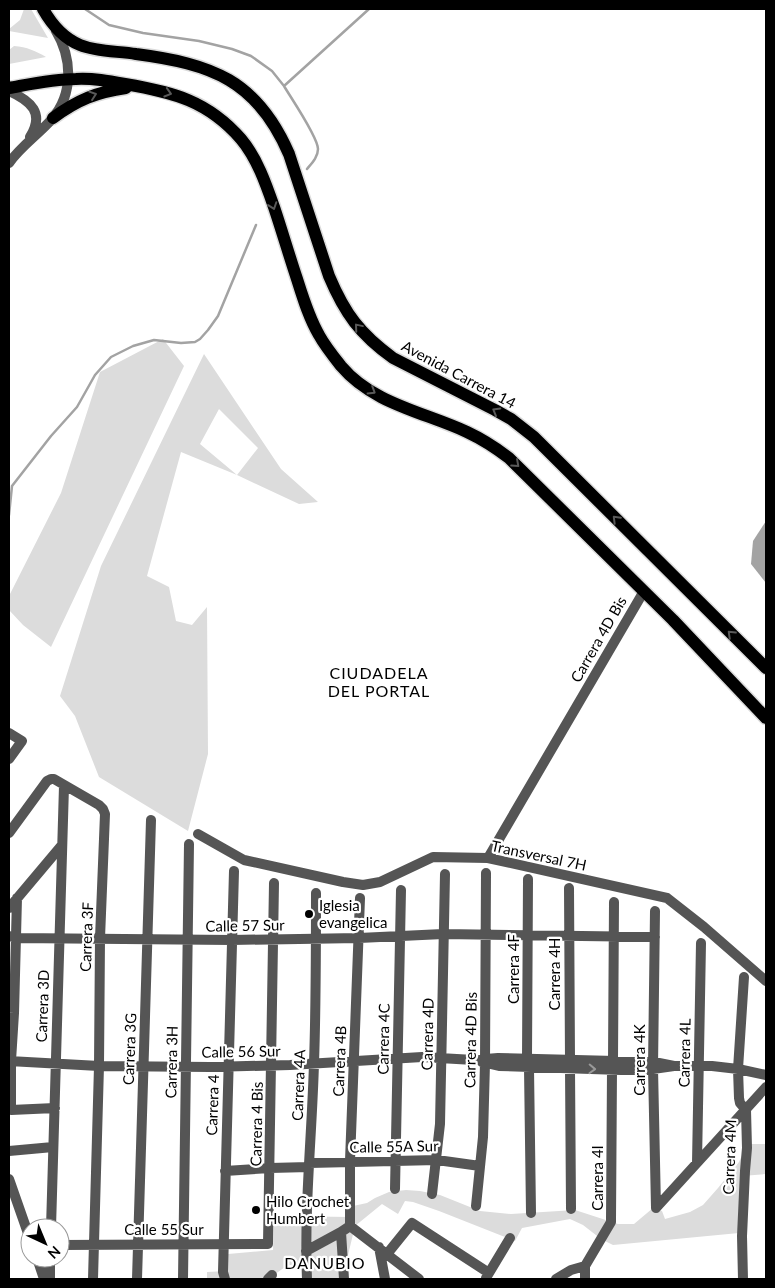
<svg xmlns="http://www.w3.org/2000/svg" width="775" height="1288" font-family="Lato,sans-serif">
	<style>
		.green { fill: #dcdcdc; fill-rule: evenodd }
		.water { fill: #a3a3a3 }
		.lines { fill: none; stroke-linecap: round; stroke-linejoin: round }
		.stream { stroke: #a3a3a3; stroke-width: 2.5 }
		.major-casing { stroke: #dbdbdb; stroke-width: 15 }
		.minor { stroke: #555; stroke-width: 10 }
		.major { stroke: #000; stroke-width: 12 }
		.oneway { stroke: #595959 }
		.oneway2 { stroke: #999 }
		.poi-dot { fill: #000; stroke: #fff; stroke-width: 2 }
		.labels { text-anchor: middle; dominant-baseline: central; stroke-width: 4.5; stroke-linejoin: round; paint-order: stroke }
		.street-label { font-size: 15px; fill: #000; stroke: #fff }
		.poi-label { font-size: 15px; fill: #000; stroke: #fff; text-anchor: start }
		.neighbourhood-label { font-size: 16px; letter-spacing: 1px; fill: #000; stroke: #fff }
	</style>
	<rect width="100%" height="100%" fill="#fff"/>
	<!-- green -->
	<path class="green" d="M24,9H31L48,38L9,31V29L20,20Z
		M14,46C27,47 36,51 46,57L9,64V50Z
		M163,339L184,366L51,647L23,625L9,610V596L61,493L100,372Z
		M204,354L281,469L318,502L299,504L237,475L181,452L147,576L169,587L176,621L192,625L207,607L208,754L188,831L99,777L75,716L60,696L101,566ZM219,409L258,448L237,475L200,444Z
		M747,1144H766V1174L742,1176L739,1233L613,1245L601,1239L583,1225L570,1219L522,1228L515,1241L439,1211L413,1202L405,1201L398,1214L382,1204L355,1226L343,1276V1279H312L307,1265H288L268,1279H207V1272L227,1271L228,1254L273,1250L274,1216L352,1217L353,1206L367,1203L375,1198L389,1192L406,1190L420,1191L440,1195L480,1211L511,1214L575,1210L618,1224H634L653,1208L662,1211L665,1219L690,1212L703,1205L718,1188L739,1162Z"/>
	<!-- water -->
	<path class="water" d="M766,521V583L751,564L753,541Z"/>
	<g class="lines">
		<!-- stream -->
		<path class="stream" d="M85,9L109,25L143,33L199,41L232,49L251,56L272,71L284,86
			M307,169C312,163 318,157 318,149C318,137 291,98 284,86L369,9
			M9,515L12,486L51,436L77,407L95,375L111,357L133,346L154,340L181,343L195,342L200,339L208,330L218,316L256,225"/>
		<defs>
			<path id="major" d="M43,9C52,25 63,38 80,45C97,52 118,51 136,54C212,64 257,80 289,154L329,276C345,314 360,334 393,358L495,410L511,419L534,437L766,668
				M9,88C31,84 53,79 76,79C93,78 109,81 125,84C173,92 208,101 241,139C257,158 266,184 274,207C282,231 289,255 297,279C303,298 309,318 319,335C325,346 333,356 341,366C373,404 424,412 467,432C482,439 496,448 509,458L673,620L766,718
				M53,118C77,100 97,92 126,88"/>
		</defs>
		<!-- major casing -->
		<use href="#major" class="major-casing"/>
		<!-- minor -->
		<path class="minor" d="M9,91C31,101 45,113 30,137
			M9,163C21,146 39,134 52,119C74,93 72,58 56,31
			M9,733L22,741L9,759
			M9,833L47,781L51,779H54L99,805L103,809L105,814L100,938L99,1066L93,1279
			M198,834L244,860L343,882L363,885L380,882L433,857L488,858L667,898L704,927L766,981
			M488,858L644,591
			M569,888L570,1060
			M17,898L14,1013L11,1061V1110L55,1108
			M9,908L62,845
			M655,911L653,1068L656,1208
			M9,936L16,938L232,940L359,938L443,934L655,937
			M527,1058L528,879
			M9,1061L99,1066L210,1067L290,1065L422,1057L474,1060L498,1058L654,1062L674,1066
			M613,1061L614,902
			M482,1062L499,1066L621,1070H646L674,1066H712L738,1069L766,1075
			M529,1068L531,1213
			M570,1069L571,1209
			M9,1151L53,1147
			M309,1163L437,1160L480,1166
			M697,1163L701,943
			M225,1171L270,1168L309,1167
			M9,1179L30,1239
			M395,1189L401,890
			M432,1194L440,1124L445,874
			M476,1206L483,1137L485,1063L486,873
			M656,1208L766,1087
			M350,1226V1161L360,898
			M350,1226L419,1279
			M51,1228L64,786
			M341,1232L344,1279
			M60,1245L268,1244L274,883
			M379,1247L385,1279
			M306,1251L341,1232L350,1226
			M387,1254L412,1223L489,1273
			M37,1258L44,1279
			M486,1278L510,1238
			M50,1279V1258
			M137,1279L151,820
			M183,1279L189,844
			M225,1279L223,1272L234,871
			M268,1279L272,1275
			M307,1279C304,1207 312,1135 314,1063C316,1007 316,950 316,893
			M556,1279L571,1270L585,1266
			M585,1279V1266L611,1222V1219L612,1070
			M743,1279L742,1236L745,1171L747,1148L746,1110L740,1103L739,1098L738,1069L744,977"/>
		<!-- major -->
		<use href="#major" class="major"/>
	</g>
	<!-- one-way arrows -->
	<defs><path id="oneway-chevron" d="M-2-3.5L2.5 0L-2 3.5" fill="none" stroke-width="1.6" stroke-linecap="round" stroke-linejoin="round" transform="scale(1.25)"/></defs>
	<g class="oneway">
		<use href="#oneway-chevron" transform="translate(168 93) rotate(17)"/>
		<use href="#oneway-chevron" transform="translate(93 95) rotate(-19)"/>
		<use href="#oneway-chevron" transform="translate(273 206) rotate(71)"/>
		<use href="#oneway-chevron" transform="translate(358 327) rotate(-130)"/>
		<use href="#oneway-chevron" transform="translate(372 391) rotate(32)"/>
		<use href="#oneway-chevron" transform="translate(496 411) rotate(-150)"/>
		<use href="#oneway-chevron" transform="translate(516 464) rotate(42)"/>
		<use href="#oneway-chevron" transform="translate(616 519) rotate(-135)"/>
		<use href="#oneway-chevron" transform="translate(731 634) rotate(-136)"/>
	</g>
	<use class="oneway2" href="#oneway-chevron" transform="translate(592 1069) rotate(2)"/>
	<!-- markers -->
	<g class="poi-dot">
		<circle cx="309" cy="914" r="5"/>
		<circle cx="256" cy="1210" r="5"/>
	</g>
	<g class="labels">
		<!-- street labels -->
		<g class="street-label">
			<text transform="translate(459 374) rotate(28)">Avenida Carrera 14</text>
			<text transform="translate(598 639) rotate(-60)">Carrera 4D Bis</text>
			<text transform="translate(539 855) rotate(12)">Transversal 7H</text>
			<text transform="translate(245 925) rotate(-1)">Calle 57 Sur</text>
			<text transform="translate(86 937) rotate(-88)">Carrera 3F</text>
			<text transform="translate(513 969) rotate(-90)">Carrera 4F</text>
			<text transform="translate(554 974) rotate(-90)">Carrera 4H</text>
			<text transform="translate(42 1006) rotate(-88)">Carrera 3D</text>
			<text transform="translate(427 1034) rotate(-89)">Carrera 4D</text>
			<text transform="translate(383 1039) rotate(-89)">Carrera 4C</text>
			<text transform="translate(470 1040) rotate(-89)">Carrera 4D Bis</text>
			<text transform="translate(129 1049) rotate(-88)">Carrera 3G</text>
			<text transform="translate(241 1051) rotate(-1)">Calle 56 Sur</text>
			<text transform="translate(684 1053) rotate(-89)">Carrera 4L</text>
			<text transform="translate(639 1060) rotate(-90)">Carrera 4K</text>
			<text transform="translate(339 1061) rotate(-88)">Carrera 4B</text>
			<text transform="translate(171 1062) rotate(-89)">Carrera 3H</text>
			<text transform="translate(298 1085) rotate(-88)">Carrera 4A</text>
			<text transform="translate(212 1105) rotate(-88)">Carrera 4</text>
			<text transform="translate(256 1124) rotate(-89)">Carrera 4 Bis</text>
			<text transform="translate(394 1146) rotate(-1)">Calle 55A Sur</text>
			<text transform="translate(729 1157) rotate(-88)">Carrera 4M</text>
			<text transform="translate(597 1178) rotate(-90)">Carrera 4I</text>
			<text x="164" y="1229">Calle 55 Sur</text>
		</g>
		<!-- poi labels -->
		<g class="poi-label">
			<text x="319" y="905">Iglesia<tspan x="319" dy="17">evangelica</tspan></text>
			<text x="266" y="1201">Hilo Crochet<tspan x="266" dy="17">Humbert</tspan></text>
		</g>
		<!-- neighbourhood labels -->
		<g class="neighbourhood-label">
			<text x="379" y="672">CIUDADELA<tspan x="379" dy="18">DEL PORTAL</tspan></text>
			<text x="325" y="1262">DANUBIO</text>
		</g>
	</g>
	<!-- border -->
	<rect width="775" height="1288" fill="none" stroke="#000000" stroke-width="20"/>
	<!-- north arrow -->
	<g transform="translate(45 1243) rotate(136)"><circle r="24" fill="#ffffff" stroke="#999999"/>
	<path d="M0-4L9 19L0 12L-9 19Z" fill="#000000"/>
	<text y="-8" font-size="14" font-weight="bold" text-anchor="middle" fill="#000000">N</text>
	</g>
</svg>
